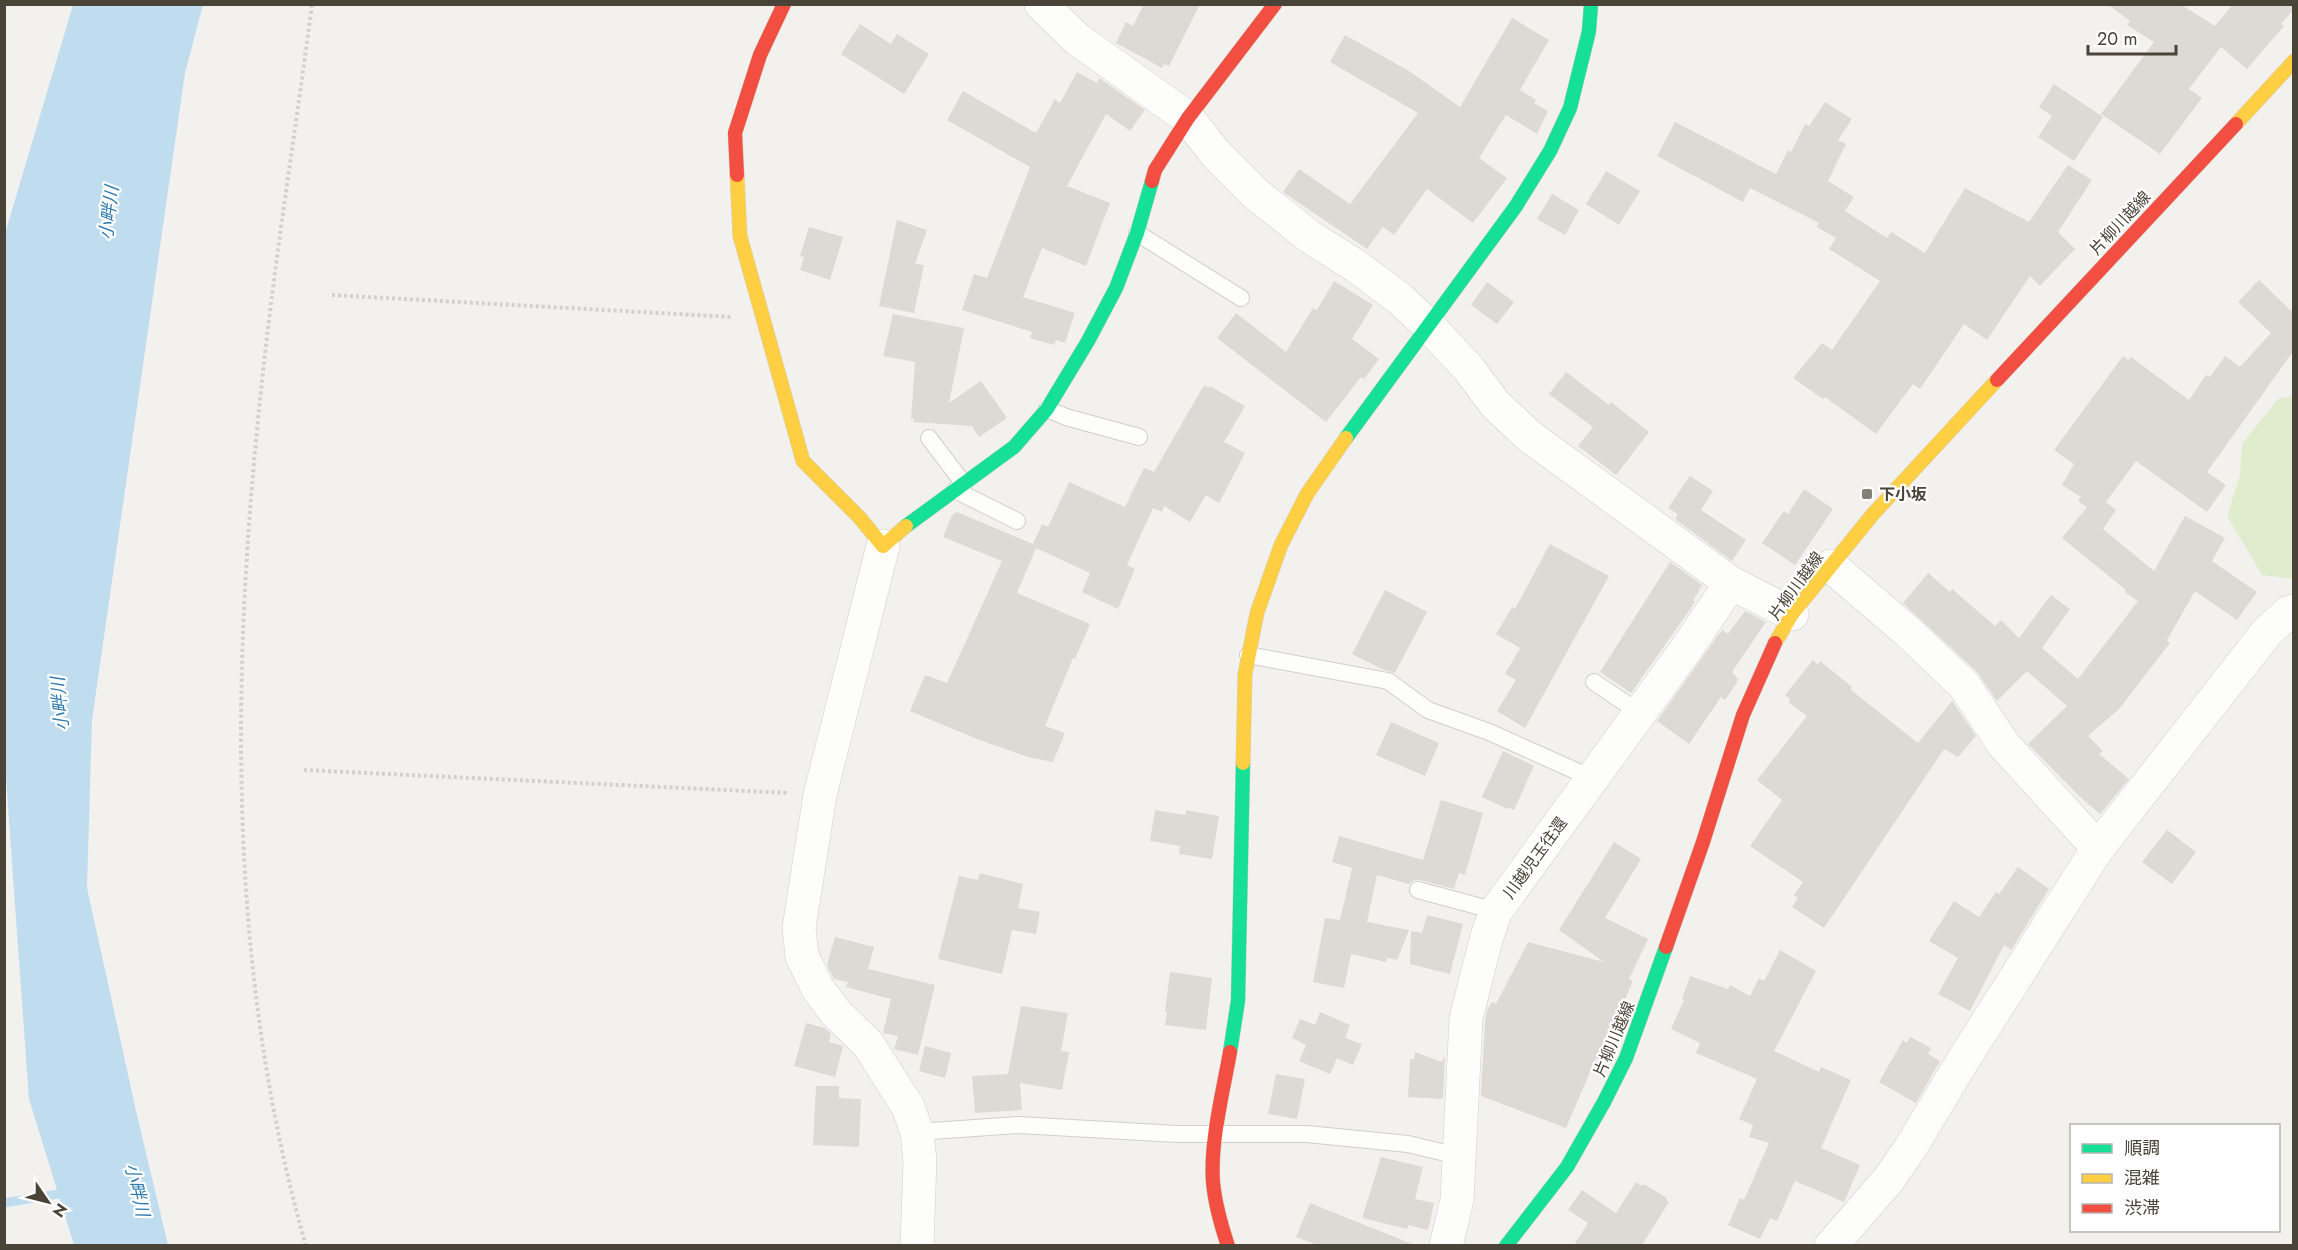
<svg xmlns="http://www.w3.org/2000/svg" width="2298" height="1250" font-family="Jost,'Noto Sans JP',sans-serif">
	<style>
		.green { fill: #e0ecce }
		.water { fill: #bfddef }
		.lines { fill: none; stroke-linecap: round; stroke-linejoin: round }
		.stream { stroke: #bfddef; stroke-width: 9 }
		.building { fill: #dddad5 }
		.lane-casing { stroke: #d1cfcb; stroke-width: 18 }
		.street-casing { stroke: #d1cfcb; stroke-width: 34 }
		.fast-casing { stroke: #d2cec4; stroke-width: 15 }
		.slow-casing { stroke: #d2cec4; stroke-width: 15 }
		.jam-casing { stroke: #d2cec4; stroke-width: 15 }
		.path { stroke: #d3d1cb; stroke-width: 4; stroke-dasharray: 3 3; stroke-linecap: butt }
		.lane { stroke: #fdfdfc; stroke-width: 16 }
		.street { stroke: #fdfdfc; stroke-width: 33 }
		.fast { stroke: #16e098; stroke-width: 14 }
		.slow { stroke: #ffcf43; stroke-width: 14 }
		.jam { stroke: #f24e42; stroke-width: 14 }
		.poi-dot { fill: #848077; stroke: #fff; stroke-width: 2 }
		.labels { text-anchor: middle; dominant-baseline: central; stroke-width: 4.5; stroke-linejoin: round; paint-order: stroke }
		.street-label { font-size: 16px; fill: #494338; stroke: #fff }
		.poi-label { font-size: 16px; font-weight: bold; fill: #494338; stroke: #fff; text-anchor: start }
		.water-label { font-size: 18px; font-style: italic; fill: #2f7aad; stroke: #fff }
	</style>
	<rect width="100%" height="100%" fill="#f3f1ed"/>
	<!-- green -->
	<path class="green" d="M2293,396H2294L2293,579L2262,575L2227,516L2240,475L2242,444L2278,399Z"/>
	<!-- water -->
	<path class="water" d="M73,5H203L185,73L92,720L87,888L136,1111L168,1245H74L29,1099L14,892L4,748V277L6,230Z"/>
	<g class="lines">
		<!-- stream -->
		<path class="stream" d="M4,1203L70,1192"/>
	</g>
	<!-- building -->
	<path class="building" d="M1144,4H1200L1169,66L1164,64L1162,68L1116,43L1126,22L1133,26Z
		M2107,4H2180L2215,26L2233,4H2294V9L2281,24L2284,26L2247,69L2221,47L2189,89L2202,98L2160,154L2101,114L2154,42L2127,25L2130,21Z
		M1512,18L1549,40L1520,90L1536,100L1534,103L1548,111L1537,134L1506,115L1479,158L1507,178L1473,223L1427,189L1394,235L1383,227L1367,249L1283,192L1299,169L1350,204L1418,113L1330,62L1345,35L1409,71L1460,107Z
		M860,24L891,44L897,34L929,54L904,94L841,54Z
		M1077,72L1097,83L1099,78L1145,110L1130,131L1106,114L1067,186L1110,203L1086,266L1042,248L1023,297L1075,313L1065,343L1056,340L1054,345L1030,338L1032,332L962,310L974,274L987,278L1030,167L947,120L963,91L1036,133L1055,99L1060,103Z
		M2054,84L2103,117L2074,161L2038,137L2052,116L2039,107Z
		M1825,102L1852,119L1838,140L1846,144L1828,181L1854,197L1845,211L1887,238L1891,232L1925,253L1965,188L2029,222L2068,165L2092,180L2058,232L2075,249L2040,286L2030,276L1987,340L1964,324L1920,389L1913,384L1876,434L1825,397L1823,399L1793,378L1822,343L1832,350L1880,281L1829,249L1836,238L1817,227L1819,223L1750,188L1743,202L1657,156L1675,122L1776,174L1788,150L1791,152L1805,124L1809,126Z
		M1606,171L1640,191L1619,225L1586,204Z
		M1552,194L1579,210L1565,235L1537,219Z
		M897,220L927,230L915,264L924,265L914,313L879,306Z
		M809,227L843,237L830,280L800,270L804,257L800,256Z
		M2259,280L2291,311L2294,308V355L2292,353L2207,472L2226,485L2207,512L2136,461L2106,502L2116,510L2103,529L2154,571L2185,516L2225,538L2212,561L2257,592L2237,620L2195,591L2167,640L2170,643L2119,709L2088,736L2103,751L2099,754L2129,779L2100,814L2080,797L2028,744L2067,706L2027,671L1997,701L1977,672L1903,603L1928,573L1950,592L1952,589L1995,626L2001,620L2019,638L2051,595L2070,609L2042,648L2078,679L2138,601L2125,592L2126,590L2062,538L2087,507L2078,501L2081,497L2062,485L2074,464L2054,450L2123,356L2128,360L2131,357L2189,400L2206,375L2210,377L2225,356L2240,367L2271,333L2238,302Z
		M1334,281L1373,305L1352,339L1379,359L1364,379L1361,377L1326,422L1217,338L1236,313L1286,352L1313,308L1317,310Z
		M1487,282L1514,302L1497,324L1471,305Z
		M893,314L964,328L949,403L981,381L1007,418L979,437L972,426L913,422L914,419H911L915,362L883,356Z
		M1566,372L1609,405L1611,402L1649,432L1616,475L1578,446L1593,427L1549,394Z
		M1204,385L1209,388L1210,386L1245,406L1224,442L1245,453L1219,503L1206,495L1190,522L1164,506L1162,512L1153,508L1127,565L1135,569L1118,609L1082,592L1090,573L1036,548L1017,593L1090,624L1075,659L1073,658L1045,726L1065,733L1053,762L1028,757L977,739L910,711L925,675L947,683L1002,561L943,537L952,515L957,512L1033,544L1042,524L1048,527L1069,482L1125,507L1144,468L1154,472Z
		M1690,476L1713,491L1701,510L1746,540L1732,561L1675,519L1678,514L1668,508Z
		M1804,489L1833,509L1795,565L1762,543L1784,511L1788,514Z
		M1550,544L1609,576L1525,728L1497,711L1516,680L1505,674L1520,648L1496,634L1512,607L1515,609Z
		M1670,562L1702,585L1693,601H1695L1691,608L1631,693L1600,672Z
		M1385,590L1427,612L1395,673L1382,669L1352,654Z
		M1745,611L1766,622L1732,672L1738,679L1736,684L1725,700L1721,697L1689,744L1657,721L1722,630L1728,634Z
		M1813,660L1818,665L1820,661L1852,687L1851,690L1918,743L1952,701L1976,736L1958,757L1944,749L1824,928L1792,907L1798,898L1794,895L1803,882L1750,846L1782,800L1757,780L1807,716L1788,702L1791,700L1785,695Z
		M1391,722L1439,743L1425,776L1376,755Z
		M1503,751L1534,766L1514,810L1508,807L1507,809L1482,797Z
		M1441,800L1483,813L1465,875L1459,873L1454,889L1420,880H1415L1409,884L1377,875L1367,922L1409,930L1397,960L1387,958L1386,962L1351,954L1344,988L1313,982L1325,918L1340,920L1352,868L1332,862L1339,836L1423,860Z
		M1155,810L1185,815L1186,810L1219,816L1212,859L1179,854L1180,846L1150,841Z
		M2167,830L2196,852L2172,884L2142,862Z
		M1614,842L1641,859L1605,918L1648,939L1629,979L1633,981L1599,1060L1596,1058L1566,1128L1481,1096L1485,1021L1487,1010L1492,1002L1496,1004L1528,942L1604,962L1559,930Z
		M2018,867L2049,889L2011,950L2004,945L1970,1011L1938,994L1958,958L1929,941L1954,901L1979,917L1996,892L1999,894Z
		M980,873L1023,884L1018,908L1040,912L1036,934L1012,930L1002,974L938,959L959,876L978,880Z
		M1427,915L1463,924L1450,974L1410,964L1411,931L1422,933Z
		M835,937L874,947L868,969L935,985L918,1055L894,1049L898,1036L883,1033L891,999L846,987L848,982L834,979L827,965Z
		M1780,950L1816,971L1774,1051L1819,1072L1821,1067L1851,1080L1821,1148L1860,1165L1844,1202L1795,1181L1777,1221L1770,1218L1760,1239L1728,1225L1740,1198L1744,1200L1769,1143L1749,1137L1753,1125L1739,1119L1757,1079L1696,1053L1700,1043L1671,1029L1684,1000L1682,999L1690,976L1728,989L1730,985L1750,996L1759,978L1764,981Z
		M1170,972L1212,978L1206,1030L1165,1025L1167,1012H1165Z
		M1021,1006L1068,1013L1061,1051L1069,1052L1062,1090L1020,1083L1022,1110L975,1113L972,1076L1008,1074Z
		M1320,1012L1350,1025L1345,1038L1362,1044L1353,1065L1337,1058L1330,1074L1299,1061L1306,1045L1292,1038L1300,1019L1315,1025Z
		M806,1023L825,1028L831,1034L829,1042L843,1046L835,1077L794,1066Z
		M1910,1037L1931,1048L1928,1054L1940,1061L1916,1103L1879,1082L1903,1040L1907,1043Z
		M925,1046L951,1053L945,1078L919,1071Z
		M1415,1052L1442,1062L1445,1055L1443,1099L1408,1097L1410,1059H1414Z
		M1276,1074L1305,1079L1297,1119L1268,1114Z
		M816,1086H839V1098L861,1099L859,1147L813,1145Z
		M1381,1157L1423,1167L1415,1199L1434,1203L1428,1230L1408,1225L1407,1229L1362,1218Z
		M1636,1182L1642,1186L1644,1184L1667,1198L1666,1200L1669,1202L1642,1245H1574L1588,1223L1568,1210L1582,1190L1616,1213Z
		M1310,1203L1412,1244V1245H1317L1296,1237Z"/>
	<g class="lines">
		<defs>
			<path id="lane" d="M1137,233L1241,298
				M1047,409L1066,417L1139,437
				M929,438L964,484
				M955,490L1017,521
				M1248,655L1388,681L1428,710L1489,732L1576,771L1591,781
				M1594,682L1640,713
				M1418,890L1496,911
				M917,1132L1019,1125L1177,1134H1307L1408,1144L1458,1156"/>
			<path id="street" d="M1041,4L1077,39L1188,118L1215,153L1256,194L1310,237L1356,266L1400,299L1428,325L1469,369L1495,404L1529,436L1731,583L1792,614
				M883,546L820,795L799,928L802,956L818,989L836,1013L868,1044L908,1107L917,1132L920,1161L917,1246
				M1831,566L1907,631L1964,685L2004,745L2098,848
				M1446,1246L1457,1200L1466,1018L1487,936L1496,911L1687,648L1731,583
				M1831,1246L1889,1179L1911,1147L1962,1062L2098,848L2267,632L2289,612L2294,611"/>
			<path id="fast" d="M1346,438L1516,206L1550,151L1570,108L1589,31L1591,4
				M906,526L1014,447L1047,409L1088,341L1116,288L1137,233L1152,181
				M1230,1052L1238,1001L1243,763
				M1506,1246L1567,1167L1604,1102L1626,1058L1666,947"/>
			<path id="slow" d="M2236,124L2294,61
				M737,175L740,236L803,461L859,517L883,546L906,526
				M1775,643L1792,614L1873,514L1997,380
				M1243,763L1245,674L1257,613L1281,545L1307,494L1346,438"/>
			<path id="jam" d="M737,175L735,133L760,55L784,4
				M1152,181L1155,170L1188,118L1275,4
				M1997,380L2236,124
				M1666,947L1703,842L1743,715L1775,643
				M1228,1246C1221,1225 1215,1204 1213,1182C1210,1142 1223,1092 1230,1052"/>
		</defs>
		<!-- lane casing -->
		<use href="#lane" class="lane-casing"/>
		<!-- street casing -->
		<use href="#street" class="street-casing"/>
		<!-- fast casing -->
		<use href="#fast" class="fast-casing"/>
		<!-- slow casing -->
		<use href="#slow" class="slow-casing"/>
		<!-- jam casing -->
		<use href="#jam" class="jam-casing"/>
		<!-- path -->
		<path class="path" d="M332,295L732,317
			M304,770L789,793
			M306,1246C221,949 232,632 268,328C281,220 298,113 312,4"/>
		<!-- lane -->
		<use href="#lane" class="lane"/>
		<!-- street -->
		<use href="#street" class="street"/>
		<!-- fast -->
		<use href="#fast" class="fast"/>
		<!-- slow -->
		<use href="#slow" class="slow"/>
		<!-- jam -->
		<use href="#jam" class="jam"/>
	</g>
	<!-- markers -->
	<rect class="poi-dot" x="1861" y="488" width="12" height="12" rx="3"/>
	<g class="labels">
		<!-- street labels -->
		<g class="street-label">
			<text transform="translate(2120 223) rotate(-47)">片柳川越線</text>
			<text transform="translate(1796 586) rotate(-54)">片柳川越線</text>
			<text transform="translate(1535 858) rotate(-54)">川越児玉往還</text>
			<text transform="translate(1614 1039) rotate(-67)">片柳川越線</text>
		</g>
		<!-- poi labels -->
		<g class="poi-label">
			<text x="1879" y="494">下小坂</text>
		</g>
		<!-- water labels -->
		<g class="water-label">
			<text transform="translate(109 213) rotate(-83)">小畔川</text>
			<text transform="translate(60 704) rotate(-95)">小畔川</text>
			<text transform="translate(137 1190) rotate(77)">小畔川</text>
		</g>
	</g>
	<!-- border -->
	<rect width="2298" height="1250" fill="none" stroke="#494338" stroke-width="12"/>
	<!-- legend -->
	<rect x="2070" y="1124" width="210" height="108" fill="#ffffff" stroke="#b6b4af" stroke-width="1.5"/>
	<rect x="2082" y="1144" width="30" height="9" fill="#16e098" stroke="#b6b4af" stroke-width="1.5"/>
	<text x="2124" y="1154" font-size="18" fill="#494338">順調</text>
	<rect x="2082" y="1174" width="30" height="9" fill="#ffcf43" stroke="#b6b4af" stroke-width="1.5"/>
	<text x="2124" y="1184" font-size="18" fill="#494338">混雑</text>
	<rect x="2082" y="1204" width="30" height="9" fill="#f24e42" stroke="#b6b4af" stroke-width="1.5"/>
	<text x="2124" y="1214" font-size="18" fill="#494338">渋滞</text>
	<!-- north arrow -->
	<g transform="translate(48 1202) rotate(125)" stroke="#ffffff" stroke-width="4.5" paint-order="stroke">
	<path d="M0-4.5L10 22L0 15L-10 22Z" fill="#494338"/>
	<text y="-9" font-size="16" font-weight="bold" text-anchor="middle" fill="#494338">N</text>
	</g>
	<!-- scale -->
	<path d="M2088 45v9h88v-9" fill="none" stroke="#494338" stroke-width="3"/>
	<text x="2097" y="45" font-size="18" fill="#494338" stroke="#ffffff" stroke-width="4.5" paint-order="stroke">20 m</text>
</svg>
